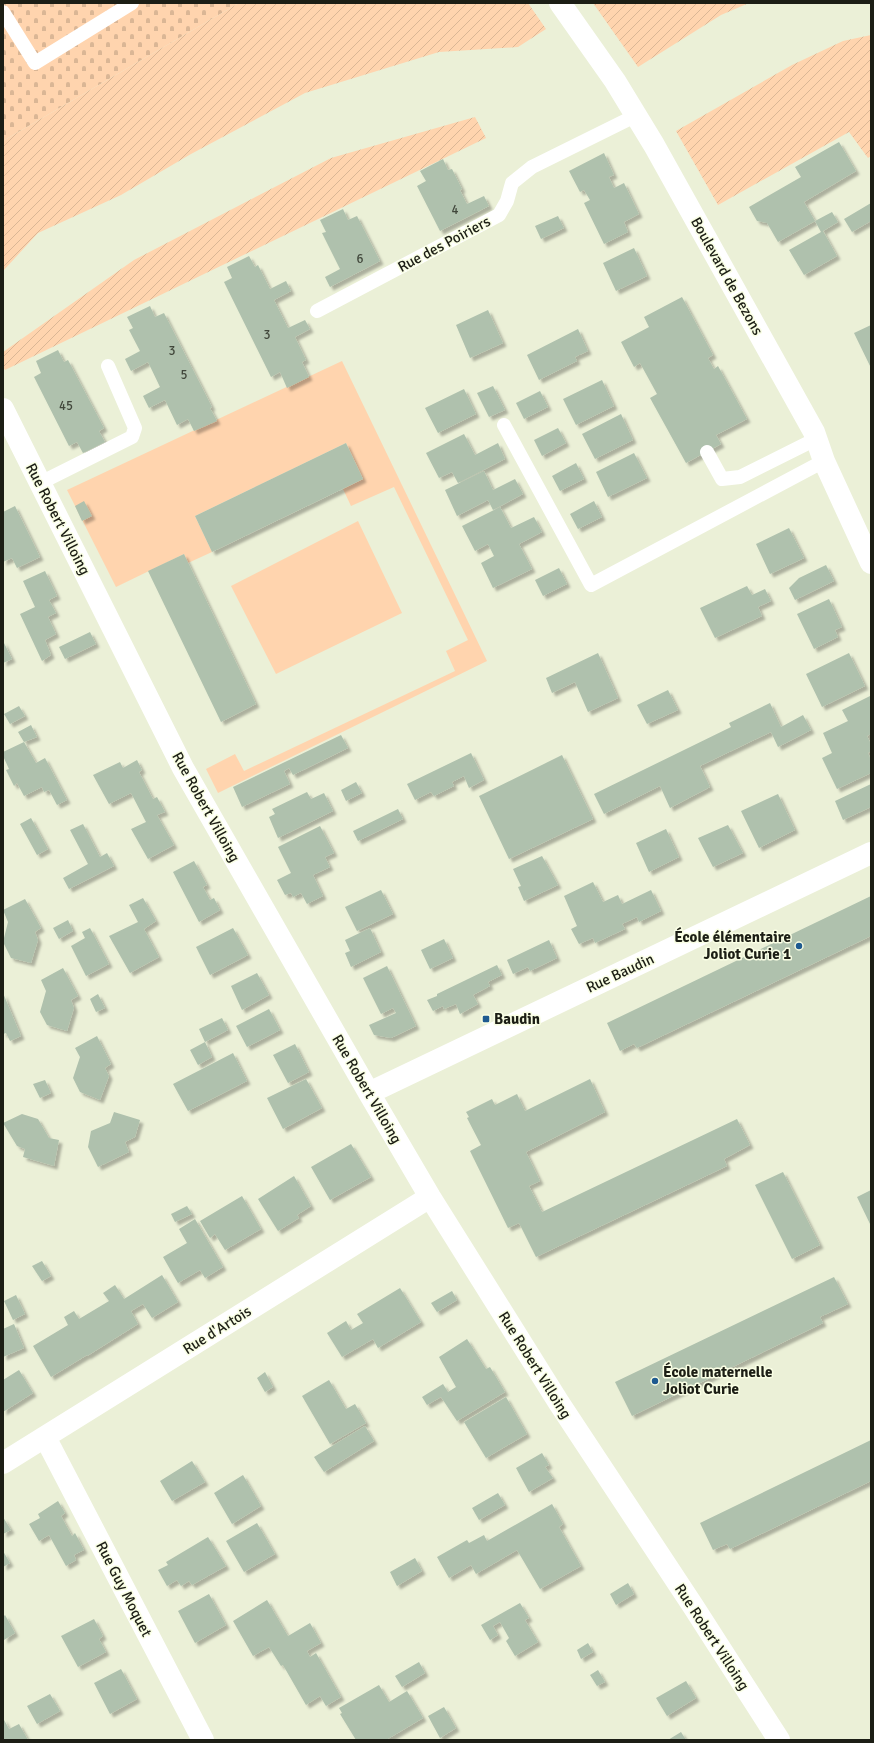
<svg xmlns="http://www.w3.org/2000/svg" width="874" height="1743" font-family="Signika,sans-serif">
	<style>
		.grass { fill: #ffd4ae }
		.cemetery { fill: url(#cemetery-stones) }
		.garden { fill: url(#garden-furrows) }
		.building { fill: #afc1ad; filter: url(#shadow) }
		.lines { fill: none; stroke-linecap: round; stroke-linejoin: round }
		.lane { stroke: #fff; stroke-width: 14 }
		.street { stroke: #fff; stroke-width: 22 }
		.poi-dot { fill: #1e5a90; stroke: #f9fee4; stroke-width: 1.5 }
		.labels { text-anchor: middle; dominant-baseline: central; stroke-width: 3; stroke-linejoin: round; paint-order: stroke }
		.number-label { font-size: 13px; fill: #41473b }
		.street-label { font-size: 15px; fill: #1c1e15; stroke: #f9fee4 }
		.poi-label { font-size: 15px; font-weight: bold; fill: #1c1e15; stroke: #f9fee4; text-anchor: start }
	</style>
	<defs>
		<pattern id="cemetery-stones" width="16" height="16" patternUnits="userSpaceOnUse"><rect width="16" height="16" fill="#ffd4ae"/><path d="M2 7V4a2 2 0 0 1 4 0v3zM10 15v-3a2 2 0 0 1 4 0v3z" fill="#dab695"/></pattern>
		<pattern id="garden-furrows" width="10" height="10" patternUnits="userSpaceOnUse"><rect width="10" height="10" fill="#ffd4ae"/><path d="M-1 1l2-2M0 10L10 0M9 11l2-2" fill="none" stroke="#dab695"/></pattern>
		<filter id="shadow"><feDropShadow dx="3.5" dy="3.5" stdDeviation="1" flood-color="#0004"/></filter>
	</defs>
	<rect width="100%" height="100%" fill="#ebf0d7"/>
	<!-- grass -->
	<path class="grass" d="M342,361L487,661L218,793L206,769L235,754L244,771L455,671L446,651L468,640L394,487L351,506L343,489L363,479L346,443L195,516L212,552L188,563L184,554L116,587L67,490Z
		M358,521L402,613L276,674L231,586Z"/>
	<!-- cemetery -->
	<path class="cemetery" d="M3,3H239L3,141Z"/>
	<!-- garden -->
	<path class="garden" d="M239,3H528L546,29L518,47L439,52L305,93L191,154L121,195L38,233L3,271V141Z
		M593,3H749L721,15L638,67Z
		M871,35V156L868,158L849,132L718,205L676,131L792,65L843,41Z
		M475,117L486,138L5,370L3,367V352L134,260L331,158Z"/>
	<!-- building -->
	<path class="building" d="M839,142L856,171L804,202L815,221L832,212L838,222L823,231L837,256L804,275L789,250L821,232L815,221L778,242L767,223L757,221L749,207L801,177L795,167Z
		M604,153L614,175L609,177L614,188L624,183L639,214L624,222L628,232L604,244L584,203L590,200L584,190L580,192L569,171Z
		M443,159L448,170L452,169L462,189L460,190L467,204L484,196L489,206L440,231L417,186L426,181L420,171Z
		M871,203V221L852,232L844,219Z
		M343,209L348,220L357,216L380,261L330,287L325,277L340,269L322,233L326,232L320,220Z
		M558,216L564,228L541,239L535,226Z
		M634,248L647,276L616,291L603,263Z
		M249,256L255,267L258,265L270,289L286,281L291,291L274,300L288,328L305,320L310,329L295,337L306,360L302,362L309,377L287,388L280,372L271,377L224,282L232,278L227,267Z
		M682,297L713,355L708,358L714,369L718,366L747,419L716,435L721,444L686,463L650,398L657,394L640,363L634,367L621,342L649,327L644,317Z
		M150,306L155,317L164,313L212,407L210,408L217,421L194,431L188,419L177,425L165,400L149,408L143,396L160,387L148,362L131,371L125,359L140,351L129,330L133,328L127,317Z
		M488,310L503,343L470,358L456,325Z
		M871,325V368L854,333Z
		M578,329L588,351L575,357L577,361L539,380L527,355Z
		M58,350L64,362L68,360L104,428L99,431L105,442L83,453L77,442L69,446L34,377L41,373L36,361Z
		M602,380L614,406L576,425L563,399Z
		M493,386L505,410L489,417L477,393Z
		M464,389L476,414L438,433L425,408Z
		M540,391L548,407L524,419L516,403Z
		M621,414L633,440L595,459L582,434Z
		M558,428L566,443L542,456L534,440Z
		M464,434L475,455L498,443L505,459L458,483L452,472L439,478L426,453Z
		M346,443L363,479L212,552L195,516Z
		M634,453L647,478L608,497L596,472Z
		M576,463L584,479L560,491L552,476Z
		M484,471L493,490L515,479L523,494L493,510L488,500L457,516L445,490Z
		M84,501L92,516L82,521L75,506Z
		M594,501L602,517L578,529L570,514Z
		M15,506L40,557L17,568L12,558L3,562V512Z
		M500,507L511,528L534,517L542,532L519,544L532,569L493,588L481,563L494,556L488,544L475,551L462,526Z
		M789,528L804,558L770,574L756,544Z
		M184,554L256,704L221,722L148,571Z
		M826,565L834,581L795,600L789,588L799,578Z
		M559,568L567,584L543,596L535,580Z
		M45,571L57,596L49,600L56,613L48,617L56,634L45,640L51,655L42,661L20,614L35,607L23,581Z
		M747,586L752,595L765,589L771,601L758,607L762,616L715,638L700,608Z
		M829,599L842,627L835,630L838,637L814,649L797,614Z
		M90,632L96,644L65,659L59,647Z
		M3,641L12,659L3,663Z
		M598,653L618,698L588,712L575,682L552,693L546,678Z
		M849,653L865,686L822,707L806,674Z
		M668,690L678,710L647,724L637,705Z
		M870,696L871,699V734L867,736L871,744V751L868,753L871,760V773L837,789L822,758L832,753L823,733L848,721L842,710Z
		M770,703L781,727L803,715L811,730L778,747L771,732L700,766L710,787L670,808L660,786L604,814L594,794L731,727L729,723Z
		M19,706L25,716L10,724L4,714Z
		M31,725L37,737L24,742L18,732Z
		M341,735L348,748L293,775L289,768L284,771L290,784L242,807L233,787Z
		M24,742L36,763L45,758L67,800L57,805L49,790L44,792L42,787L24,796L17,783L14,786L6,770L9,769L3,756V752Z
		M471,753L484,780L469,788L464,776L452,782L454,786L434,796L431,792L415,800L407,784Z
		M562,755L593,819L509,859L479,796Z
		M137,760L142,770L139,772L153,799L157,797L165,812L157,815L174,845L148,859L131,829L146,822L131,793L109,804L93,775L120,762L123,768Z
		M356,782L362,793L346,801L341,790Z
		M871,784V807L843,820L835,801Z
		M307,792L311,799L324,793L333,811L278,838L269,817L275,814L272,809Z
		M778,794L795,830L759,848L741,811Z
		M398,809L403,819L358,841L353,831Z
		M31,818L48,849L37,855L20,824Z
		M83,824L100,857L107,853L114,866L69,889L63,878L88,864L70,830Z
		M728,825L743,853L713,867L698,838Z
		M320,826L334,853L325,857L330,867L313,875L323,896L307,904L301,893L293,897L291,893L285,895L277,880L291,873L278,847Z
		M666,829L679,857L649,872L636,843Z
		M542,856L558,885L524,901L518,887L521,886L513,869Z
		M194,861L207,885L203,887L210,900L214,898L220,910L199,922L173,872Z
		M593,882L603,902L618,895L622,904L651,890L661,911L639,922L637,917L622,924L625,929L595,943L593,938L579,944L571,929L577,926L564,896Z
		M381,890L393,914L357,931L345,907Z
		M871,896V936L637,1048L634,1044L620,1051L607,1023Z
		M143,898L156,921L144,929L159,957L130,973L109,936L138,922L129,905Z
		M25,899L41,928L35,932L38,940L31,963L11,958L3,942L8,922L3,910Z
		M68,920L73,931L59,939L53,928Z
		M90,928L109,964L86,976L71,946L85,938L82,932Z
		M233,928L248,955L210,975L196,947Z
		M370,928L381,952L351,967L345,953L350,951L345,940Z
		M444,939L453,958L430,969L421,950Z
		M549,940L557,958L530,971L528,967L513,974L507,960Z
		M497,965L502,975L488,982L490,986L473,995L478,1004L460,1014L456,1004L444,1009L443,1006L433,1011L427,1000L437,996V994Z
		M387,966L416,1026L391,1038L374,1035L369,1025L396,1013L393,1008L381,1014L363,978Z
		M63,968L78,996L71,1000L74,1008L67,1031L47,1025L40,1012L46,991L41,980Z
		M257,973L269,995L242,1010L231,986Z
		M3,993L21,1036L10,1041L6,1033L3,1034Z
		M98,994L105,1008L96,1012L90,999Z
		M269,1009L280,1030L247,1047L236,1026Z
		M222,1018L228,1030L205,1042L199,1029Z
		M97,1036L111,1064L105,1068L109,1076L100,1100L80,1092L73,1078L80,1057L75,1048Z
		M205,1042L212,1057L198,1065L190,1050Z
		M295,1044L309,1072L288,1083L273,1055Z
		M233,1053L247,1081L188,1111L173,1084Z
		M306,1079L322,1108L283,1129L267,1098Z
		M590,1079L605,1112L526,1152L540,1181L529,1186L542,1212L737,1119L750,1145L724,1159L727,1166L536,1257L519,1223L508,1228L470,1151L481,1145L467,1118L469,1117L466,1112L492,1099L495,1105L517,1094L525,1111Z
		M45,1080L51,1093L40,1098L33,1084Z
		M114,1112L140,1120L135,1137L125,1142L129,1152L98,1167L88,1147L91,1131L110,1123Z
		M22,1114L38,1119L49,1138L59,1140L54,1166L23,1157L25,1149L17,1146L3,1123Z
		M351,1144L371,1177L330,1200L311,1167Z
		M783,1172L820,1245L792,1259L755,1185Z
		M294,1176L311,1206L297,1215L299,1218L278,1231L258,1199Z
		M871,1190V1226L857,1197Z
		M242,1196L261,1229L225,1250L215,1234L210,1238L200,1221Z
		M187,1206L192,1214L175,1222L171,1214Z
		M195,1219L223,1267L205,1278L200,1270L178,1283L163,1257L187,1243L179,1229Z
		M42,1261L51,1276L42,1281L32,1266Z
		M162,1275L178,1302L152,1318L143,1304L131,1311L138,1324L87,1356V1355L51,1377L33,1346L68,1325L64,1317L74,1311L79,1319L109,1301L103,1293L115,1285L124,1299Z
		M834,1277L848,1304L820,1317L823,1323L632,1416L615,1382Z
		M400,1288L421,1322L378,1348L373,1339L342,1357L327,1333L346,1321L351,1330L363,1323L357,1314Z
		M452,1291L457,1300L437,1312L431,1303Z
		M16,1295L25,1314L13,1320L4,1301Z
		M14,1324L24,1348L3,1357V1329Z
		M467,1339L486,1369L490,1367L505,1392L457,1421L441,1397L427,1405L422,1397L443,1384L448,1392L456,1387L439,1357Z
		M19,1370L33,1393L3,1412V1380Z
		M265,1372L273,1387L265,1392L257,1378Z
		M329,1380L346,1409L355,1404L366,1423L330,1444L302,1396Z
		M506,1397L527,1434L486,1458L464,1422Z
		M365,1426L374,1441L324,1472L314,1457Z
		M871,1440V1481L730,1549L727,1544L713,1550L700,1523Z
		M542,1453L549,1465L545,1467L553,1478L529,1492L516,1468Z
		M192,1461L205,1482L172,1501L160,1481Z
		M243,1475L261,1506L232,1524L214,1493Z
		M498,1493L505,1505L479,1520L472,1508Z
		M58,1501L65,1513L61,1516L72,1536L75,1533L84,1550L74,1555L76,1560L66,1566L49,1535L39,1541L29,1524L40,1518L38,1514Z
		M552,1504L563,1524L559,1527L581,1566L540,1589L517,1550L476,1574L471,1565L449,1578L437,1557L467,1540L469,1543L484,1535L487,1541Z
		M3,1517L11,1530L3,1534Z
		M257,1523L275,1554L244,1572L226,1541Z
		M208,1537L226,1566L192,1585L189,1581L181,1586L177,1580L167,1586L158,1570L168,1565L166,1562Z
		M3,1551L10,1563L3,1567Z
		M415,1558L422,1571L397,1586L390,1572Z
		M628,1583L634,1594L616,1605L610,1594Z
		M209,1594L226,1625L195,1643L178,1611Z
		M267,1600L288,1636L310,1623L321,1643L307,1651L310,1657L316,1653L341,1697L326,1706L320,1696L306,1705L283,1665L281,1666L269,1647L253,1656L233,1621Z
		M520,1603L529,1618L525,1620L538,1642L515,1656L506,1641L509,1638L500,1622L493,1626L498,1635L490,1640L481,1625Z
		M5,1615L15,1633L4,1640L3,1617Z
		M94,1619L103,1636L99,1639L106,1652L78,1667L61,1636Z
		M588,1643L593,1652L581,1659L577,1650Z
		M419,1662L425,1673L402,1687L395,1676Z
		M121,1669L137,1699L110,1714L94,1683Z
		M598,1670L605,1682L597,1686L590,1675Z
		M686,1681L696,1698L667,1716L656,1698Z
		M379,1685L389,1702L407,1691L423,1718L386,1740H356L340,1714L342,1713L339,1708Z
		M50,1694L60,1711L37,1724L27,1706Z
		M444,1707L456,1728L440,1738L428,1716Z
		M3,1718L9,1729L19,1724L28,1740H3Z
		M681,1732L686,1740H668Z"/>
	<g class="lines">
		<!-- lane -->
		<path class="lane" d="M3,12L35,63L132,3
			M317,311L499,215L507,201L512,183L532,167L637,115
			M504,425L591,585L824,461
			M707,452L722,479L740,477L816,439
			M40,483L132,437L135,428L108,366"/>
		<!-- street -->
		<path class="street" d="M560,3L615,81L654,145L814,432L824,461L871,563
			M3,409L183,768L369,1093L430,1197L559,1403L693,1606L779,1740
			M369,1093L871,853
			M45,1437L203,1740
			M3,1463L430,1197"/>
	</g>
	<!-- markers -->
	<g class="poi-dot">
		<circle cx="799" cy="946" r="4"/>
		<rect x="482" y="1015" width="8" height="8" rx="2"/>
		<circle cx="655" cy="1381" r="4"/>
	</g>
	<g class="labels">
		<!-- number labels -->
		<g class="number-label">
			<text x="455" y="210">4</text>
			<text x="360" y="259">6</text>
			<text x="267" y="335">3</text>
			<text x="172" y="351">3</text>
			<text x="184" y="375">5</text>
			<text x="66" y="406">45</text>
		</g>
		<!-- street labels -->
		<g class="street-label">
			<text transform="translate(444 244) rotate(-28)">Rue des Poiriers</text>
			<text transform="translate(727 276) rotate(61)">Boulevard de Bezons</text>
			<text transform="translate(58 519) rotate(63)">Rue Robert Villoing</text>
			<text transform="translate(206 807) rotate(61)">Rue Robert Villoing</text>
			<text transform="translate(620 973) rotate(-25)">Rue Baudin</text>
			<text transform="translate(367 1089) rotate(60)">Rue Robert Villoing</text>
			<text transform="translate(217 1330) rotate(-32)">Rue d'Artois</text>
			<text transform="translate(535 1365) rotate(58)">Rue Robert Villoing</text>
			<text transform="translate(124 1589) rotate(63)">Rue Guy Moquet</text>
			<text transform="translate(712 1637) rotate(57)">Rue Robert Villoing</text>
		</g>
		<!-- poi labels -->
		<g class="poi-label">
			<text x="791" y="937" text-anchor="end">École élémentaire<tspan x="791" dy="17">Joliot Curie 1</tspan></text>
			<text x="494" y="1019">Baudin</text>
			<text x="663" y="1372">École maternelle<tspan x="663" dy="17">Joliot Curie</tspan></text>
		</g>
	</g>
	<!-- border -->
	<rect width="874" height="1743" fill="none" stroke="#1c1e15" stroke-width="8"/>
</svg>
